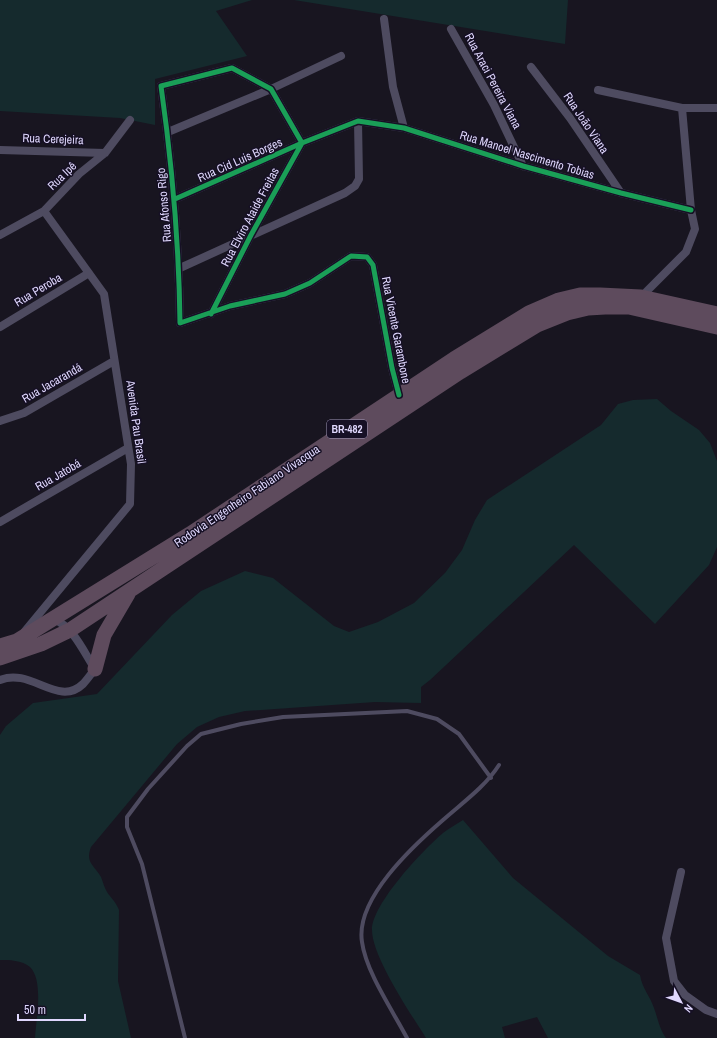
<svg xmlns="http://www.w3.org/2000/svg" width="717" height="1038" font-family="'Archivo Narrow',sans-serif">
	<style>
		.green { fill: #152a2d }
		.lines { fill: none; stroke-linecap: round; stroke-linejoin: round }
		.lane { stroke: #4e4b60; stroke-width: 4 }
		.street { stroke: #4e4b60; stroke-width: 8 }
		.highway { stroke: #5e4b5d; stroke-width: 15 }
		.cycleway-casing { stroke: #161025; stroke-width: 8 }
		.cycleway { stroke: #1a9f57; stroke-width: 5 }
		.labels { text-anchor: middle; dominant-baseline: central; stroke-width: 3; stroke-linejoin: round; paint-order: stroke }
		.shield { fill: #161025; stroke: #a39bbc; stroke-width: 1 }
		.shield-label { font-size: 11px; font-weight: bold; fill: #dfd7fd }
		.street-label { font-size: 12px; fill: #dfd7fd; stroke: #161025 }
	</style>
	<rect width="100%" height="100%" fill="#181520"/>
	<!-- green -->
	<path class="green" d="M0,0H252L216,11L247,56L155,79V125L120,118L0,111Z
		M294,0H568L565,44Z
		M657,399L671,411L699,430L710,443L717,461V547L709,565L655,624L574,545L430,680L421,687V703L375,702L245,711L219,717L197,727L177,744L91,847C85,863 94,865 101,877C103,882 104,887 107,892C111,898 116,902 119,910L118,981L131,1038H35C36,1020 44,981 30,967C22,960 9,960 0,960V735L6,726L33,703L97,694L172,615L201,591L245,571L273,578L334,626L349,632L378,622L414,603L445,573L462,550L475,520L487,500L601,425L618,404L633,400Z
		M463,820L513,878L608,956L640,975C642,988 650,996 654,1008C658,1019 659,1028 666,1038H548L537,1017L502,1027L505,1038H426C411,1014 372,957 372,930C372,904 423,850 443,833C449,828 457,824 463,820Z"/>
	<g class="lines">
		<!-- lane -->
		<path class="lane" d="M185,1038L142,864L127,827V817L148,789L187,746L201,734L241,724L283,717L407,711L437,719L459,734L491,778
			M407,1038C393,1011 366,972 362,942C355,899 413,846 443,820C462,803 485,787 499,765"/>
		<!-- street -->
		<path class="street" d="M384,19L393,87L404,128
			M451,29L494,105L523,166
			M531,67L570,118L621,193
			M598,90L682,108H717
			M168,132L271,89L341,56
			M0,150L105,153
			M175,199L302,143L358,121L404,128L523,166L621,193L691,210
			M0,235L44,211L79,174L105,153L130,120
			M180,268L345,193L355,186L359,179L358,121
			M641,297L686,252L695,229L691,210L682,108
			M211,314L251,235L302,143L271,89L232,68L161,86C172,164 179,243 180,323L230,306L285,294L310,283L351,256L367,257L373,265L392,368L399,395
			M0,327L89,273
			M0,421L24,413L114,361
			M0,522L128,448
			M25,631L130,504L131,464L104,294L44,211
			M0,680C31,667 58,708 83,684C87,680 91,674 95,669C83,651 74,628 54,619
			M681,872L666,938L674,981L685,995L706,1010L717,1014"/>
		<!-- highway -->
		<path class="highway" d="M0,646L17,641L190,534L454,359L529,313L559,300L580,295H600L641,297L717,314
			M0,658L41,644L70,630L460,372L537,325L567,313L588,308L605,307H629L717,327
			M95,669L104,635L128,594"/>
		<defs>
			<path id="cycleway" d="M175,199L302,143L358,121L404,128L523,166L621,193L691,210
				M211,314L251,235L302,143L271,89L232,68L161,86C172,164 179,243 180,323L230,306L285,294L310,283L351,256L367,257L373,265L392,368L399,395"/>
		</defs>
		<!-- cycleway casing -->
		<use href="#cycleway" class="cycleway-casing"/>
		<!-- cycleway -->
		<use href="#cycleway" class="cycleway"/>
	</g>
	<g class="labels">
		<!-- shield labels -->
		<rect class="shield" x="327" y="420" width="40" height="18" rx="3"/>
		<g class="shield-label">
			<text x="347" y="429">BR-482</text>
		</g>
		<!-- street labels -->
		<g class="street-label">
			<text transform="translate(493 81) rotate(62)">Rua Araci Pereira Viana</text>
			<text transform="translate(586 123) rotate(56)">Rua João Viana</text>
			<text transform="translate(53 139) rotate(2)">Rua Cerejeira</text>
			<text transform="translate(527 155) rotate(17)">Rua Manoel Nascimento Tobias</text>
			<text transform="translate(240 160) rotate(-24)">Rua Cid Luis Borges</text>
			<text transform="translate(62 176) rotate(-44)">Rua Ipê</text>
			<text transform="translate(164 205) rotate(-95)">Rua Afonso Rigo</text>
			<text transform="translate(250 217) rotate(-62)">Rua Elviro Ataide Freitas</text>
			<text transform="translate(38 290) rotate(-31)">Rua Peroba</text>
			<text transform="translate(396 330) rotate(79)">Rua Vicente Garambone</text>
			<text transform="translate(52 383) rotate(-30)">Rua Jacarandá</text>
			<text transform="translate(136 422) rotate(82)">Avenida Pau Brasil</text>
			<text transform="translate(58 475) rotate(-30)">Rua Jatobá</text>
			<text transform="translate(247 496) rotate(-34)">Rodovia Engenheiro Fabiano Vivacqua</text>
		</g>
	</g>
	<!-- north arrow -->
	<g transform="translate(681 1002) rotate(131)" stroke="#161025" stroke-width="3" paint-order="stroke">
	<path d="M0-3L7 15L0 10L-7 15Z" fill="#dfd7fd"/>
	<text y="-6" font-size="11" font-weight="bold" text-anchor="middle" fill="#dfd7fd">N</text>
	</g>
	<!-- scale -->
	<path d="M18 1014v6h67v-6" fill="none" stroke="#dfd7fd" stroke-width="2"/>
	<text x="24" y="1014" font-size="12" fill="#dfd7fd" stroke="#161025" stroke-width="3" paint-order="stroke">50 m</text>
</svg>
